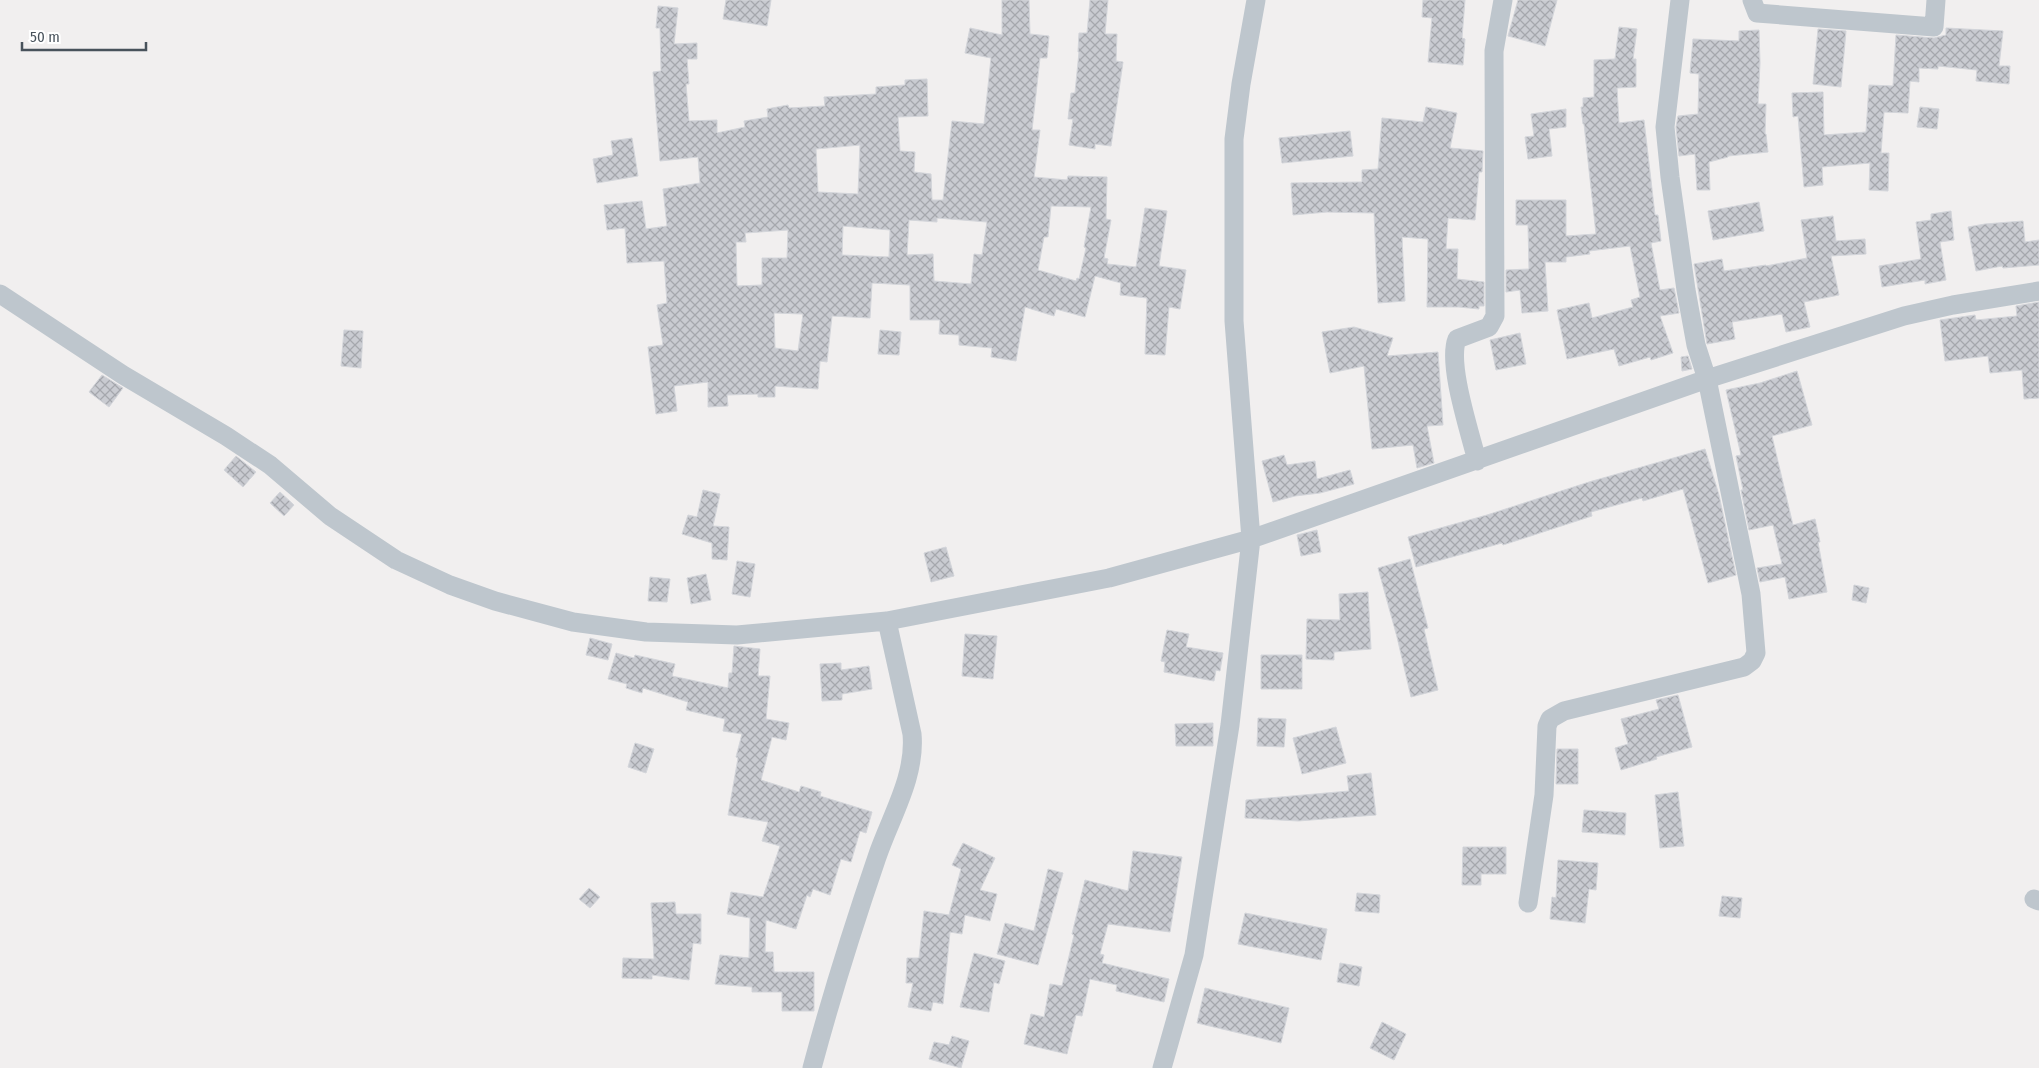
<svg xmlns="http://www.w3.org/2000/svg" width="2039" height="1068" font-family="'Fira Sans Condensed',sans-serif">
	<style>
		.building { fill: url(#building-cross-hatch); stroke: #d3d5da; fill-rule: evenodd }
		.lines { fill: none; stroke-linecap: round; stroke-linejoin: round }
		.minor { stroke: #bec6cd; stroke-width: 19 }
	</style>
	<defs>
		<pattern id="building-cross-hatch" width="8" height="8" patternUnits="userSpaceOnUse" patternTransform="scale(1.25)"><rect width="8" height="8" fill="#c9cbd1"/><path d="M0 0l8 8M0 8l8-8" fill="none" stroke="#a5a7ad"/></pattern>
	</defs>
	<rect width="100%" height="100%" fill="#f1efef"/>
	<!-- building -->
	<path class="building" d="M726,0H771L767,26L723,19Z
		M1002,0H1029L1030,34L1049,36L1047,58H1040L1032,130H1040L1034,177L1067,180L1068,176L1107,177L1106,219L1111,220L1104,258L1108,259L1107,264L1136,267L1145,208L1167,211L1159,266L1186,270L1180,309L1169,307L1165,355L1145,354L1147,298L1120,295L1121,283L1095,276L1085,317L1056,309L1054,316L1025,307L1016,361L991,357L992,348L959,345V335L939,334L940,320H910V285L872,283L870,318L832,316L827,362L820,361L818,389L775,386V397H758V394L727,395L728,406L708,407V382L674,386L677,411L656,414L648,347L663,345L657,305L667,303L664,261L627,263L625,228L607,230L604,205L642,201L646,229L667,226L663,189L700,183L698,157L660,161L653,72L661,71L660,28H656L658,6L678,8L674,44L697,43V59H687L689,84H686L689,121L717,120V133L745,127L744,121L768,117L767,109L788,105L789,108L825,106L824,97L876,94V87L905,85V80L927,79L928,116L898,117L900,151L915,152L914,172L931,174L932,200H943L952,121L984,124L991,58L965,53L970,28L1002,35ZM860,145L858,194L818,192L816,149ZM1051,206L1091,207L1084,247L1086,248L1079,279L1077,278L1076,281L1038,270L1044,237H1048ZM937,218L987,222L982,255L974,254L971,284L934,281L933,254L907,255L909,220L937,222ZM843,226L890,230L889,257L842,255ZM788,230L787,258H762V285L737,286L736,242H746L745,233ZM774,313L803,314L798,351L775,348Z
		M1090,0H1108L1105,34H1117L1116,61L1123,62L1111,146L1095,144V149L1069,145L1073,119H1068L1071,93H1075L1079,52H1078L1079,33H1087Z
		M1423,0H1465L1462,38L1465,39L1463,65L1428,62L1432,18L1422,17Z
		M1518,0H1557L1545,46L1508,36Z
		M1619,27L1637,29L1633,59H1636V87L1617,88L1619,123L1644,120L1655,215H1658L1661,241L1651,243L1660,290L1674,288L1679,313L1660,316L1673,353L1651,360L1650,357L1619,366L1614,349L1567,359L1557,310L1589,303L1592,318L1633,307L1631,300L1640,297L1630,246L1589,251L1590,254L1566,257V262H1545L1548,311L1522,313L1520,290L1506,292V270L1529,269L1528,225H1516V200H1566V236L1596,234L1584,124H1583L1581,107H1583V98L1594,97V60L1615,59Z
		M1946,28L2003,31L1999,66H2010L2009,84L1976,81L1977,70L1938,66V69L1919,68V82L1910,81L1908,113L1884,112L1881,153H1889L1888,191L1869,190L1870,163L1822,167L1823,185L1804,187L1798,116L1793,117L1792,93L1823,92L1824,135L1866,132L1869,85L1893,86L1896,35L1934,38L1946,35Z
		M1818,29L1846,31L1841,87L1813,84Z
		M1759,30L1760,63L1758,104H1766L1765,134H1766L1768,152L1728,156V157L1709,162L1710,190H1697L1695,154L1679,156L1676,127L1678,116L1698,114L1699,74L1690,73L1693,39L1739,41V31Z
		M1426,107L1457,113L1450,148L1483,151L1482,172H1479L1475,220L1448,218L1446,249H1458L1457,279L1484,282V306H1479V309L1459,307H1427L1428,239L1402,237L1405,301L1378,303L1374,213L1327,212L1293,215L1291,183L1362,182V170L1378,169L1382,118L1423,122Z
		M1920,107L1939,109L1937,129L1917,127Z
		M1566,109V127L1549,129L1552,156L1528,159L1525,137L1534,136L1531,114Z
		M1350,131L1353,156L1282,163L1279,138Z
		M632,138L638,176L597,183L593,159L613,155L611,141Z
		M1759,202L1764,231L1713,240L1708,211Z
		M1951,211L1954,240L1940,242L1946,280L1925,284V280L1882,287L1879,266L1921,259L1916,222L1931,220V214Z
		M1833,216L1836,241L1865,239L1866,254L1831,256L1839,295L1804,302L1810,327L1786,332L1782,314L1732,322L1735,339L1707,344L1694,264L1722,259L1724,271L1766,265V266L1807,258L1801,220Z
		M2023,221L2025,242L2039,240V265L2003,268L2002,266L1976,271L1968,227L1985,224Z
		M2039,302V398L2024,399L2022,370L1990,373L1988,356L1945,361L1940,320L1975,315L1976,320L2017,316L2016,306Z
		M1354,327L1393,338L1387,356L1438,352L1443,425L1427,426L1434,463L1417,468L1413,445L1372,449L1364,366L1330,373L1322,332Z
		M344,330L363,331L361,368L341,366Z
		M880,330L901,332L899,355L878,354Z
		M1520,333L1526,364L1496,370L1490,340Z
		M1688,356L1692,369L1682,371L1681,357Z
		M1797,371L1812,425L1772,436L1793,525L1815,519L1820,542H1818L1827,592L1789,599L1785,577L1760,582L1757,568L1782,564L1773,525L1749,530L1741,490H1743L1736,456L1741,455L1726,390L1760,383Z
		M102,375L123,388L109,407L89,392Z
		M1705,449L1719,495L1736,575L1708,583L1683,489L1643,501L1642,498L1591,512L1592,516L1503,545L1502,543L1416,567L1408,537L1487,515L1589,482Z
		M1284,455L1287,465L1315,461L1317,479L1350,470L1354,484L1320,493L1295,496L1273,502L1262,461Z
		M236,456L256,472L243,487L224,470Z
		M703,490L720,494L713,526L729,527L727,560L712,559V543L682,534L688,515L697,517Z
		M280,492L294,505L284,516L270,503Z
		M1317,530L1321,552L1301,556L1297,535Z
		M946,547L954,576L931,582L924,553Z
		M1410,559L1428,628L1424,629L1438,690L1411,697L1397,637L1378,568Z
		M737,561L755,564L750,597L732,594Z
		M706,574L711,600L691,604L687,578Z
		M650,577L670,579L667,602L648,601Z
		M1854,585L1869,588L1866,603L1852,600Z
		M1368,592L1371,649L1334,652V660L1306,659L1307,619L1340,620L1339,594Z
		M1167,630L1189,634L1186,647L1223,653L1220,671L1216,670L1214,681L1164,672L1165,662L1161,661Z
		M965,634L997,636L993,679L962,676Z
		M590,638L612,644L608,660L586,655Z
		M734,646L760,649L758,676H770L766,719L789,723L786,740L772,737L761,780L799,792L801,786L821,792L820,796L872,812L866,833L860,831L851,862L841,859L830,895L813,889L810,897L807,895L796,929L766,920L765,952H773L774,972H814V1011H782V992H752V987L715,984L720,955L749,958L750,918L727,914L731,892L763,897L780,846L762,841L768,822L728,815L738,758L736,757L742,734L723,731L725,719L686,710L688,702L643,688L642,693L626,688L627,684L608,679L616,653L634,658L635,655L675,664L672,676L728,688L729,673H732Z
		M1261,655H1302V689H1261Z
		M841,663V670L869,666L872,689L842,694V700L822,701L820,664Z
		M1678,695L1692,747L1656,757L1657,759L1621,770L1615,748L1628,744L1621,719L1659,709L1656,700Z
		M1258,718L1286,719L1284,747L1257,746Z
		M1213,723V746H1176L1175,724Z
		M1336,727L1346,763L1302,774L1293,738Z
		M635,743L654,749L646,773L628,767Z
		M1557,749H1578V784H1556Z
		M1371,773L1376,815L1298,821L1245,818L1246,800L1349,791L1347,776Z
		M1678,792L1684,846L1660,848L1655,795Z
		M1584,810L1626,813L1625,835L1582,832Z
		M963,843L995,858L980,890L997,894L990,921L965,915L962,934L950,932L943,1004L933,1002L931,1011L908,1007L913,983H906L907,958H919L924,911L949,915L961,869L952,865Z
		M1463,847H1506V874H1481V885H1462Z
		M1133,851L1182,857L1170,932L1108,924L1100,954L1104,955L1102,963L1169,979L1164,1002L1116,991L1117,985L1090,979L1082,1016L1076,1015L1067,1054L1024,1044L1031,1014L1044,1017L1050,984L1062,986L1074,935L1072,934L1085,880L1128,891Z
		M1558,860L1598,863L1596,890L1589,889L1585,923L1550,919L1552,897L1556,898Z
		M1048,869L1063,873L1038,965L997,954L1005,923L1034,931Z
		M589,888L600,897L590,908L579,899Z
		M1357,893L1380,895L1379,913L1355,911Z
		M1722,896L1742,898L1740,918L1719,916Z
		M675,902L676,914H701V944L693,943L689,980L652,975V979L622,978L623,958L654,959L651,903Z
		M1245,913L1327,929L1321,960L1238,944Z
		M974,953L1005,961L999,984L994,982L989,1012L960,1007Z
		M1340,963L1362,967L1359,986L1337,982Z
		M1205,988L1289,1008L1281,1043L1197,1023Z
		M1382,1022L1406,1034L1394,1060L1370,1048Z
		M952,1036L969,1041L961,1068L929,1059L934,1042L949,1045Z"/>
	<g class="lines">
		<!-- minor -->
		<path class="minor" d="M1752,0L1757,13L1934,27L1936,0
			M0,294L123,375L226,436L270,465L330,516L396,560L450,585L495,601L573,622L646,632L737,635L887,621L1109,578L1251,539L1707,379L1904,316L1953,305L2039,291
			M1477,461C1470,432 1447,364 1457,339L1489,327L1495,316L1494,51L1503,0
			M2034,899L2039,901
			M1528,903L1544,795L1547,726L1550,719L1564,711L1744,667L1752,661L1756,653L1751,594L1707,379L1696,345L1686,290L1670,177L1665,127L1680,0
			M812,1068C831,997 853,927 877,857C890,818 916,777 912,734L887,621
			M1162,1068L1194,955L1230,725L1251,539L1234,321V139L1241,84L1256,0"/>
	</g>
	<!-- scale -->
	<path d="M22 42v8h124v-8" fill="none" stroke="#48525b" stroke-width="2.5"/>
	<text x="30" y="42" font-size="15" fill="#48525b" stroke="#ffffff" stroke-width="4" paint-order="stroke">50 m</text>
</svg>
